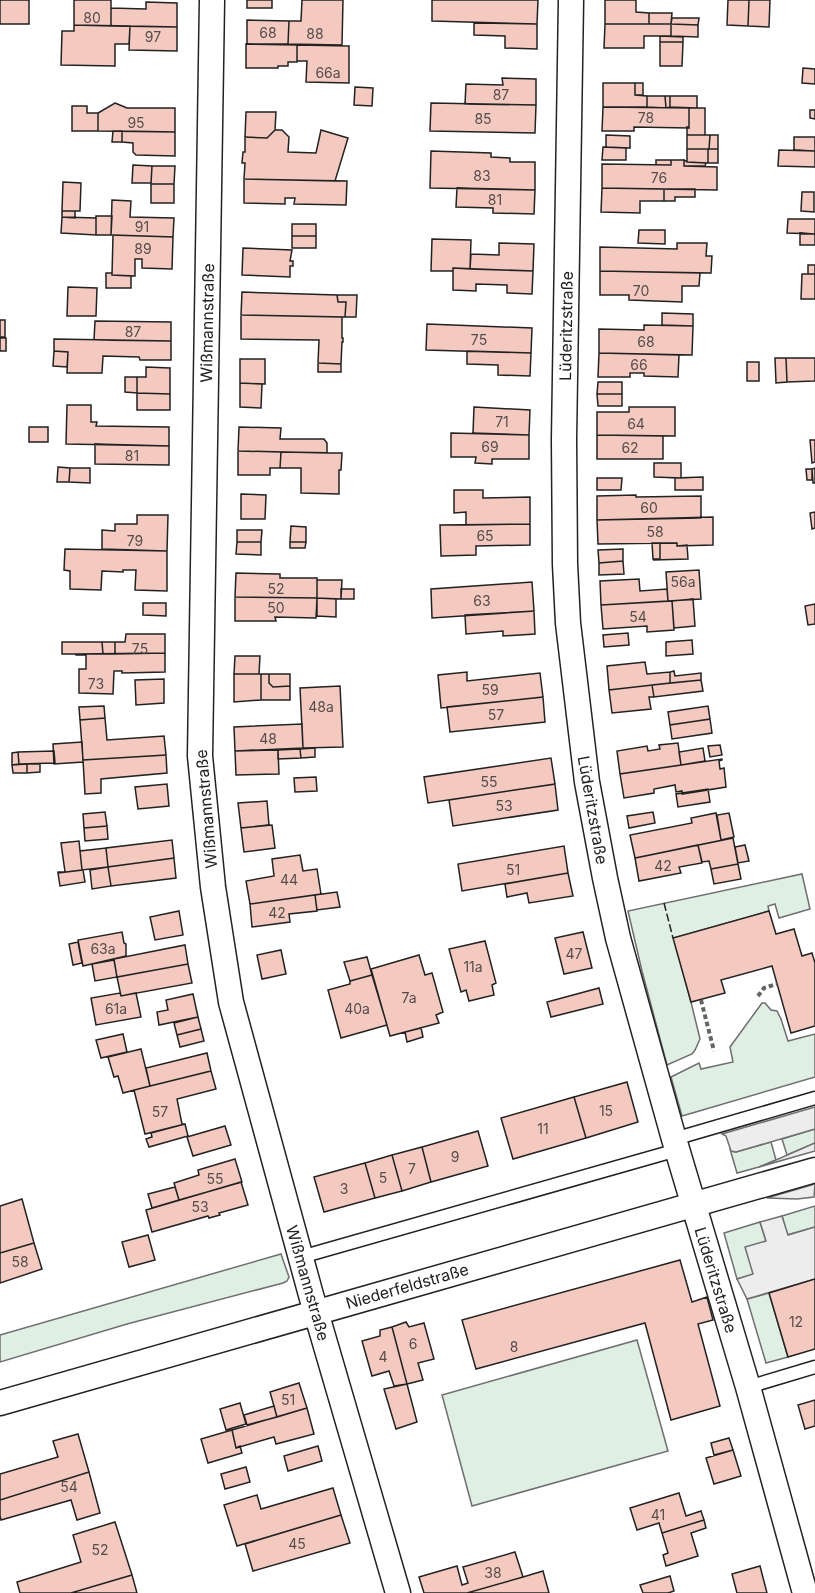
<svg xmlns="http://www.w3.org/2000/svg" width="815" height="1593" font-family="Inter,sans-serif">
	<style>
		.green { fill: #e0efe3; stroke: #6f6f6f; stroke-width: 1.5 }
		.parking { fill: #ededed; stroke: #6f6f6f; stroke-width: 1.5 }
		.building { fill: #f3c9c0; stroke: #222; stroke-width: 1.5 }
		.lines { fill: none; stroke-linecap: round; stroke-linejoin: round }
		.lane-casing { stroke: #222; stroke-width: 15 }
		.street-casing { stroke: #222; stroke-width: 27 }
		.path { stroke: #646464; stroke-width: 4; stroke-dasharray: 4.5 3; stroke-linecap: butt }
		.lane { stroke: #fff; stroke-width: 12 }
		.street { stroke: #fff; stroke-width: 24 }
		.fence { stroke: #222; stroke-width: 1.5; stroke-dasharray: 8 3; stroke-linecap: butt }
		.labels { text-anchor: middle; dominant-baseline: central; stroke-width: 4.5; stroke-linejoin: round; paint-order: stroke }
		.number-label { font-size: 14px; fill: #564c4a }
		.street-label { font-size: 16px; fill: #222; stroke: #fff }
	</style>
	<rect width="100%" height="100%" fill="#fff"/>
	<!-- green -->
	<path class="green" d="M802,874L810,909L779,918L775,904L768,906L769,911L674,938L691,1002L700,1039L695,1050L692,1054L667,1065L642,971L628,911Z
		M762,1003H765L771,1010L777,1011L781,1019L788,1041L815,1034V1077L682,1116L671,1077L699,1063L701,1069L733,1062L730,1047Z
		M815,1129V1143L787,1155L782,1139Z
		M771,1142L776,1160L759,1167L737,1173L730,1149L731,1151L736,1152Z
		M815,1206V1227L787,1235L782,1216Z
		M760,1222L766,1241L753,1275L737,1279L724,1233Z
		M281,1254L289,1277L287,1281L283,1283L127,1324L0,1362V1335Z
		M769,1293L788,1357L766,1363L747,1299Z
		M637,1340L668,1451L472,1506L442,1395Z"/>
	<!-- parking -->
	<path class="parking" d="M815,1107V1129L736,1152L731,1151L726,1136L722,1134Z
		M815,1143V1151L759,1167L776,1160Z
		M815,1184L814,1197L797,1199L767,1198Z
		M782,1216L788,1235L815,1227V1279L747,1299L737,1279L753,1274L745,1247L766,1241L760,1222Z"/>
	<!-- building -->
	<path class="building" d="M0,0H29V24H0Z
		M74,0H111V26L74,25Z
		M247,0H272V8H247Z
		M302,0H343L342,45L288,44L289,21H301Z
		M432,0H538L537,24L432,21Z
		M605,0H636V12L649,13V24H605Z
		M728,0H749L748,26L727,25Z
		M749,0H770L769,27L748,26Z
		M146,2L177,3V27L111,26V8L146,9Z
		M649,13H672L671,24H649Z
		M672,18H699L698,25L671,24Z
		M247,20L289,21L288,44H247Z
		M474,23L537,24V49L505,48V36L474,35Z
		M605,24H671V36H644V48H604Z
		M671,24L698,25V37L671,36Z
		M74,25L130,26L129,44H115V66L61,65L62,31H74Z
		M130,26L177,27V51L129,50Z
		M660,36L683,37V42H660Z
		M660,42H683L682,66H660Z
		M246,44L297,45V62H288V66H278V68H246Z
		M297,45L349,46V83L306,82L307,61H297Z
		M803,68L815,69V84L802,83Z
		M502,78L536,79V105L465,104L466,84L503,85Z
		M603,83H635V95L647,96V107H603Z
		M635,83H643V95H635Z
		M355,87L373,88L372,106L354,105Z
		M647,96H665L666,108L647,107Z
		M665,96H670V107L666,108Z
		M670,96H697V108L670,107Z
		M115,103L127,108H175V132L98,131V113Z
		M431,103L536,105L535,133L430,131Z
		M72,106H87V113H98V131H72Z
		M603,107L689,108V128L634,127V131H602Z
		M689,108H705V135H687V127L689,128Z
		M810,110H815V119L810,118Z
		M246,112H276L275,130L267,138L245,137Z
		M275,130H282L289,137L288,152L316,153L321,130L348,138L335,181L244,179L245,163H242L243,152H245V137L267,138Z
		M113,131H122V142H112Z
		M122,131L175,132V156L136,155L133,152V143L122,142Z
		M606,135L630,136V148L606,147Z
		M687,135H710L709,149H687Z
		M710,135H718V149H709Z
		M794,137H815V151L794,150Z
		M603,147L626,148V160H602Z
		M687,149H708V163L687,162Z
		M708,149H718V163H708Z
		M779,150L815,151V167L778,166Z
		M431,151L491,153V157L510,158V162H535V190L430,188Z
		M656,160H671V165H656Z
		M671,160H684V166L717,167V190L602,188V164L671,165Z
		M684,160L686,161L687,162L706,163L705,166H684Z
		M133,165L152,166L151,183H132Z
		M152,166H175L174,184H151Z
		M244,179L347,181L346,205L294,204L295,198H285V204L244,203Z
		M63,182L81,183L80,211H62Z
		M151,184H174V203H151Z
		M457,188L535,190L534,214L493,213V208L456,207Z
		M602,188L664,189V201H640V213L601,212Z
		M664,189H695V197H675V201H664Z
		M802,192H814V212L801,211Z
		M112,200L131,201L130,217L174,218L173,237L111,235Z
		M62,211H75V218L62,217Z
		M96,216H112L111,235H96Z
		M62,217L96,218V235L61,233Z
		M788,219H815V234L787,233Z
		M292,224H316V236H292Z
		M639,230H665V244L638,243Z
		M800,233L815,234V245H800Z
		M113,235L173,237L172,269L142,268V259H135V276L112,275Z
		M292,236H316V248H292Z
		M432,239L471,240L470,269L453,268V271H431Z
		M499,243L534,244L533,271L470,269L471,254L499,255Z
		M677,243H707L706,256H712L711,273L600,271V247L677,249Z
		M243,248L292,250L290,261H293V266H290V277L242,275Z
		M808,265H815V274H808Z
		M453,268L533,271L532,294L507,293V285L476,284V291L453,290Z
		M600,271L700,273L699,286H682V302L629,300V295H600Z
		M106,273H112V275L131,276V288H106Z
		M802,274H815V299H801Z
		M68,287L97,288L96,316H67Z
		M242,292L337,295L338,302H346L345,317L241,315Z
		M337,295H357L356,317H345L346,302H338Z
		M662,313L693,314V326L662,325Z
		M241,315L342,317V338H343V342H342L341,364L318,363L319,340L241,339Z
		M0,320H5V337H0Z
		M95,321L171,322V341L94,340Z
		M427,324L532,328L531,353L426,350Z
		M644,325L693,326L692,355L599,353V329L644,330Z
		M0,338H6V351H0Z
		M54,339L171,341V360H140L139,357L103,356L102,373H67L68,352L54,351Z
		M54,351L68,352L67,367L53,366Z
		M467,351L531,353L530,376L498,375V365L467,364Z
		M599,353L679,355L678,377L644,376V373H630V377H598Z
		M775,358H786L787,382L776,383Z
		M786,358H815V381L787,382Z
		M240,359H265V384L240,383Z
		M747,362H759V381H747Z
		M318,363L341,364V372H318Z
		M146,367L170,368V394L137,393V377H146Z
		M125,377H137V393L125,392Z
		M598,382H622V394H597Z
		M240,383L262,384L261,408L240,407Z
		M137,393L170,394V410H137Z
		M597,394H622V406H598Z
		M67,405H91V422H97L96,426L169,427V446L66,444Z
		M474,407L530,410L529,435L473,433Z
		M629,407H675V436L597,435V412H629Z
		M29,427H48V442H29Z
		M239,427L281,428L280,439H324L327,443V453L238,451Z
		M451,433L529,435V459H492V464L475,463L476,457H451Z
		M597,435L663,436V459H597Z
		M810,440H815V462L812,463Z
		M95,444L169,446V465L95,464Z
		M238,451L281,452L280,468H270V475H238Z
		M281,452L342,453L341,470H339V494L301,493V468H280Z
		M654,463H681V478L654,477Z
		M58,467L70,468L69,482H57Z
		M70,468H90V483L69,482Z
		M815,468V483H813L812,469Z
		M806,469H812V480H807Z
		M703,477V490H675V478Z
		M597,478H622L621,490H597Z
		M454,490H483V498L530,497V524L466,525V512L454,513Z
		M241,494L266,495L265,519H241Z
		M636,495V497L701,496V518L597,520V496Z
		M815,512V528L812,529L810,513Z
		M137,515H168L167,551L102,549V530L115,531V524H137Z
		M713,517V545L677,546V543L598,544L597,520Z
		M530,524V545L476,546V555L441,556L440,525Z
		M291,526L306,527V542H290Z
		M237,530H262L261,542H237Z
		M237,542H261V555L236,554Z
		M290,542H306L305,548H290Z
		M652,543H660V559H653Z
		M660,543H677V546L687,545L688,559L653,560L660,559Z
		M65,549L167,551V591L135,590L136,570H123V572L102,571L101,590L70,589V571L64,570Z
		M623,549V561L599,563L598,550Z
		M623,561L624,574L599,575V563Z
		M699,570L701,599L668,601L666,572Z
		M236,573L280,574V578H317V598L235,597Z
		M639,579L640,591L667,589L668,601L601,605L600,581Z
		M317,580H342L341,599L317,598Z
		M532,582L534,611L432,618L431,589Z
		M341,589H354V599H341Z
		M235,597L317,598L316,618L275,617L276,621H235Z
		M317,598L336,599V617L317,616Z
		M693,599L695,626L674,628L672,601Z
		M672,601L674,630L647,632V626L603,629L601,605Z
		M143,603H166V616L143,615Z
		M815,604V624L808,625L805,606Z
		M534,611L535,634L503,636V631L466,634L465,615Z
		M628,633L629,645L604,647L603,635Z
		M126,634H165V653L115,654V642H125Z
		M692,640L693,654L666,656V642Z
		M62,642H102L103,654H62Z
		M102,642H115V654H103Z
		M165,653V672L122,673V671H114L113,694L79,693V669H86V655H76V654Z
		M235,656H260L259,674H234Z
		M645,662L647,674L670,672V683L609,690L607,666Z
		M674,671L675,676L701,673V680L670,683V672Z
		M467,672V681L540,673L543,697L441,708L438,675Z
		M234,674H261V700L234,702Z
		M261,674H269V683L273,687L290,686V700H261Z
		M269,674H290V686L273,687L269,683Z
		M164,679V703L136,705L135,680Z
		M701,680L703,691L654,697L652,685Z
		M652,685L654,697H649L651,709L612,713L609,690Z
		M340,686L343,747L303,748L300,688Z
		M543,697L545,722L450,732L447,707Z
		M104,706L105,718L80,720L79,707Z
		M708,706L710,719L670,725L668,712Z
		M105,718L107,740L164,736L166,755L83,760L80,720Z
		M710,719L712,733L672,739L670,725Z
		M302,724L303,748L235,751L234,727Z
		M82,742L83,762L54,764L53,744Z
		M678,743L681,765L620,774L617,751L647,746L648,751L660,749L659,745Z
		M720,745L722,755L710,757L708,746Z
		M315,748V757L301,758L300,749Z
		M703,748L705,761L681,765L679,752Z
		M300,749L301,758L278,759V750Z
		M278,750L279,774L236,775L235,751Z
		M54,751L55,763L19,764L18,752Z
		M18,752L19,764L12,765V753Z
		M166,755L167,773L101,779V793L85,794L83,760Z
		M551,758L555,784L428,803L424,777Z
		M722,759V760L719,761L720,769L724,768L726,787L682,794V791L676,792L675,785L654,789V793L624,798L620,774Z
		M27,764H40V772L27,773Z
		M27,764V773H13L12,765Z
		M316,777L317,791L295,792L294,778Z
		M167,784L169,806L138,809L135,787Z
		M555,784L558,810L453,826L449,800Z
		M708,789L710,802L678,807L676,794Z
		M267,801L269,825L241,828L238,803Z
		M105,812L107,826L84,828L83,814Z
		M653,812L655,823L629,828L627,816Z
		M716,813L721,840L733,838L635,858L630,835L692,823L691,818Z
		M729,813L734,837L721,840L717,815Z
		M272,825L275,848L244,852L241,828Z
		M107,826L108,839L85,841L84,828Z
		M733,838L738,864L711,869L709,861L702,862L698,845Z
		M172,840L174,858L108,867L106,848Z
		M79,841L82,870L58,873V872H65L61,843Z
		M698,845L702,863L679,867L681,873L639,881L635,858Z
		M745,845L749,861L738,863L735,847Z
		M564,846L568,873L462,891L458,864Z
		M106,848L108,867L82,870L80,851Z
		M300,855L303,871L317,869L321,894L250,904L246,881L274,876L272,859Z
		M174,858L176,878L111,886L108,867Z
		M738,864L741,879L714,884L711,869Z
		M108,867L111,886L92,889L90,870Z
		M83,870L85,882L60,886L58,873Z
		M568,873L573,896L529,903L527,893L507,897L505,884Z
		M337,892L340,907L317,910L315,895Z
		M315,895L317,911L289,914L290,922L252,927L250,904Z
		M179,911L183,935L155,940L150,917Z
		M769,911L776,934L794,929L802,956L812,953L815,963V1026L791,1033L772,966L721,980L725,993L691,1002L673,938Z
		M122,932L124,943L126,944V956L83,966L78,940Z
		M583,932L592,968L564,974L555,938Z
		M485,941L496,983L492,985L494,995L469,1001L466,990L461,992L449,949Z
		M78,942L82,963L73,965L69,944Z
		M185,945L188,964L117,977L114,959Z
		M281,950L286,974L262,979L257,955Z
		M419,955L425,975L432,973L443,1012L436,1015L439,1023L390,1036L371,969Z
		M367,957L372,975L350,981L344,962Z
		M114,960L117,977L95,981L92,964Z
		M188,964L192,983L121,996L117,977Z
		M372,975L387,1025L341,1038L328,990L350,984V981Z
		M599,988L603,1004L551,1017L547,1002Z
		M120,993L121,996L136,993L141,1017L96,1025L91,998Z
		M193,994L198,1017L159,1025L157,1012L168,1010L166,1000Z
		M198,1017L201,1029L177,1035L174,1023Z
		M421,1028L423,1037L407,1042L405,1032Z
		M201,1029L204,1041L180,1047L177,1035Z
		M123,1034L127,1052L101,1058L96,1040Z
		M141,1049L150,1086L123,1093L118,1076L114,1077L108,1057Z
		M207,1053L211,1071L150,1086L146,1068Z
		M211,1071L216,1089L177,1099L182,1124H185L145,1134L134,1090Z
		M627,1082L638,1122L586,1138L574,1097Z
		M574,1097L586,1138L513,1159L501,1118Z
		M185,1124L188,1136L149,1147L146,1139L152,1137L151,1133Z
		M225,1126L231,1145L193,1156L187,1137Z
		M478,1131L488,1166L431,1182L422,1147Z
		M422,1147L431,1182L402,1191L392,1155Z
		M392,1155L402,1191L375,1198L365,1163Z
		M235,1159L242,1182L179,1200L174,1183L199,1175L198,1170Z
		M365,1163L375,1198L324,1212L314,1177Z
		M241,1182L248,1205L219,1213L220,1215L209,1218L208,1216L152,1232L146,1210Z
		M175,1187L179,1200L152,1208L148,1194Z
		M22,1199L34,1243L0,1253V1206Z
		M148,1235L155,1260L129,1267L122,1242Z
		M34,1243L42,1269L0,1283V1253Z
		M680,1260L692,1302L707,1297L713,1320L698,1324L720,1406L671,1420L645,1323L476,1369L462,1320Z
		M815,1279V1349L788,1357L769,1293Z
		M406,1322L409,1327L424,1323L434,1359L418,1363L423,1380L407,1384L392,1327Z
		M392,1327L407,1384L394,1386L389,1371L372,1376L362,1341L380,1336V1330Z
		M299,1383L307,1408L277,1417L270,1392Z
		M407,1384L417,1422L396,1429L384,1389Z
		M815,1400V1426L805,1429L798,1405Z
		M240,1403L246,1424L226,1430L220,1409Z
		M274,1406L277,1417L247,1425L244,1415Z
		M307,1408L314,1434L276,1444L274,1437L236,1448L232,1430Z
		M232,1430L236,1448L240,1446L242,1453L208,1463L201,1439Z
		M78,1434L89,1472L0,1500V1474L58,1457L53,1441Z
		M729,1438L733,1450L714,1455L711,1443Z
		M318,1446L322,1461L288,1471L284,1456Z
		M733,1450L741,1476L714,1484L706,1458Z
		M246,1467L250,1482L225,1489L221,1474Z
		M89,1472L100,1513L77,1520L71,1500L1,1520L0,1516V1500Z
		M333,1488L341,1515L237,1546L224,1505L257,1495L261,1509Z
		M679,1493L686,1516L701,1511L704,1520L662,1533L659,1523L637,1530L630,1508Z
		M341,1515L350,1543L253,1571L245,1544Z
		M704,1520L706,1528L691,1533L698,1556L666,1566L663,1555L668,1553L662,1533Z
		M115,1522L132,1575L71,1593H20L17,1582L81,1562L73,1535Z
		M515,1552L523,1577L467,1593H424L419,1577L457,1566L462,1585L468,1583L463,1567Z
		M760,1566L767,1593H737L732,1574Z
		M543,1571L549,1593H467L523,1577Z
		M132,1575L137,1593H71Z
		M670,1576L674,1591L668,1593H643L640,1585Z"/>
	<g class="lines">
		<defs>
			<path id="lane" d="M674,1139L815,1098
				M301,1257L677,1150
				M748,1387L815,1367"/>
			<path id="street" d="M212,0L200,756L213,887L231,1002L311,1295L398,1593
				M571,0L564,440L565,564L568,623L587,782L605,878L618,938L674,1139L748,1387L805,1593
				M0,1403L815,1170"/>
		</defs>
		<!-- lane casing -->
		<use href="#lane" class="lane-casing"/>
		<!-- street casing -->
		<use href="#street" class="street-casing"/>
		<!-- path -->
		<path class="path" d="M758,996L764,988L777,984
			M701,1000L714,1051"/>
		<!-- lane -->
		<use href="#lane" class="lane"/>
		<!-- street -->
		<use href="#street" class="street"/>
		<!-- fence -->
		<path class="fence" d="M664,903L673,938"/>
	</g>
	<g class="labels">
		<!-- number labels -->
		<g class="number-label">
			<text x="92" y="17">80</text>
			<text x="268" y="32">68</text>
			<text x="315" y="33">88</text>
			<text x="153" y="36">97</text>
			<text x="328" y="72">66a</text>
			<text x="501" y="94">87</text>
			<text x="646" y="117">78</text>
			<text x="483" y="118">85</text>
			<text x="136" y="122">95</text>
			<text x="482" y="175">83</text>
			<text x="659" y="177">76</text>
			<text x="495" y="199">81</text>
			<text x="142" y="226">91</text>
			<text x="143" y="248">89</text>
			<text x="641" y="290">70</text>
			<text x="133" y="331">87</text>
			<text x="479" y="339">75</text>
			<text x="646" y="341">68</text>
			<text x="639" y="364">66</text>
			<text x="502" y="421">71</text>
			<text x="636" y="423">64</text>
			<text x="490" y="446">69</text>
			<text x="630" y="447">62</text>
			<text x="132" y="455">81</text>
			<text x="649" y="507">60</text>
			<text x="655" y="531">58</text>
			<text x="485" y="535">65</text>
			<text x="135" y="540">79</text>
			<text x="683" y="581">56a</text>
			<text x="276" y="588">52</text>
			<text x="482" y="600">63</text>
			<text x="276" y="607">50</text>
			<text x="638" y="616">54</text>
			<text x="140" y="648">75</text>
			<text x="96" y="683">73</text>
			<text x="490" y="689">59</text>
			<text x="321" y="706">48a</text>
			<text x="496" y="714">57</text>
			<text x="268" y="738">48</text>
			<text x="489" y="781">55</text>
			<text x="504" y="805">53</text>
			<text x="663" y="865">42</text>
			<text x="513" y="869">51</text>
			<text x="289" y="879">44</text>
			<text x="277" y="912">42</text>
			<text x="103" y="948">63a</text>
			<text x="574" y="953">47</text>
			<text x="473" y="966">11a</text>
			<text x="409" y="997">7a</text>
			<text x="116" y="1008">61a</text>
			<text x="357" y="1008">40a</text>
			<text x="606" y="1110">15</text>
			<text x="160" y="1111">57</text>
			<text x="543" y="1128">11</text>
			<text x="455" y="1156">9</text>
			<text x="412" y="1168">7</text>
			<text x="383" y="1177">5</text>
			<text x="215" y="1178">55</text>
			<text x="344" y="1188">3</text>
			<text x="200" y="1206">53</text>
			<text x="20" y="1261">58</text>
			<text x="796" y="1321">12</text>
			<text x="413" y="1343">6</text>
			<text x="514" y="1346">8</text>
			<text x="383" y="1356">4</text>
			<text x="288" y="1399">51</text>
			<text x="69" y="1486">54</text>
			<text x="658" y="1514">41</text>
			<text x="297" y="1543">45</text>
			<text x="100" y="1549">52</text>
			<text x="493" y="1572">38</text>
		</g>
		<!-- street labels -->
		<g class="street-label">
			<text transform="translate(207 323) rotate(-89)">Wißmannstraße</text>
			<text transform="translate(566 326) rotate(-89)">Lüderitzstraße</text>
			<text transform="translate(206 809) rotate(-95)">Wißmannstraße</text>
			<text transform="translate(593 810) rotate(80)">Lüderitzstraße</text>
			<text transform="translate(716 1280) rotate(73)">Lüderitzstraße</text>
			<text transform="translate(308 1283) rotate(74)">Wißmannstraße</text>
			<text transform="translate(407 1286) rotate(-16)">Niederfeldstraße</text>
		</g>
	</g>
</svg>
